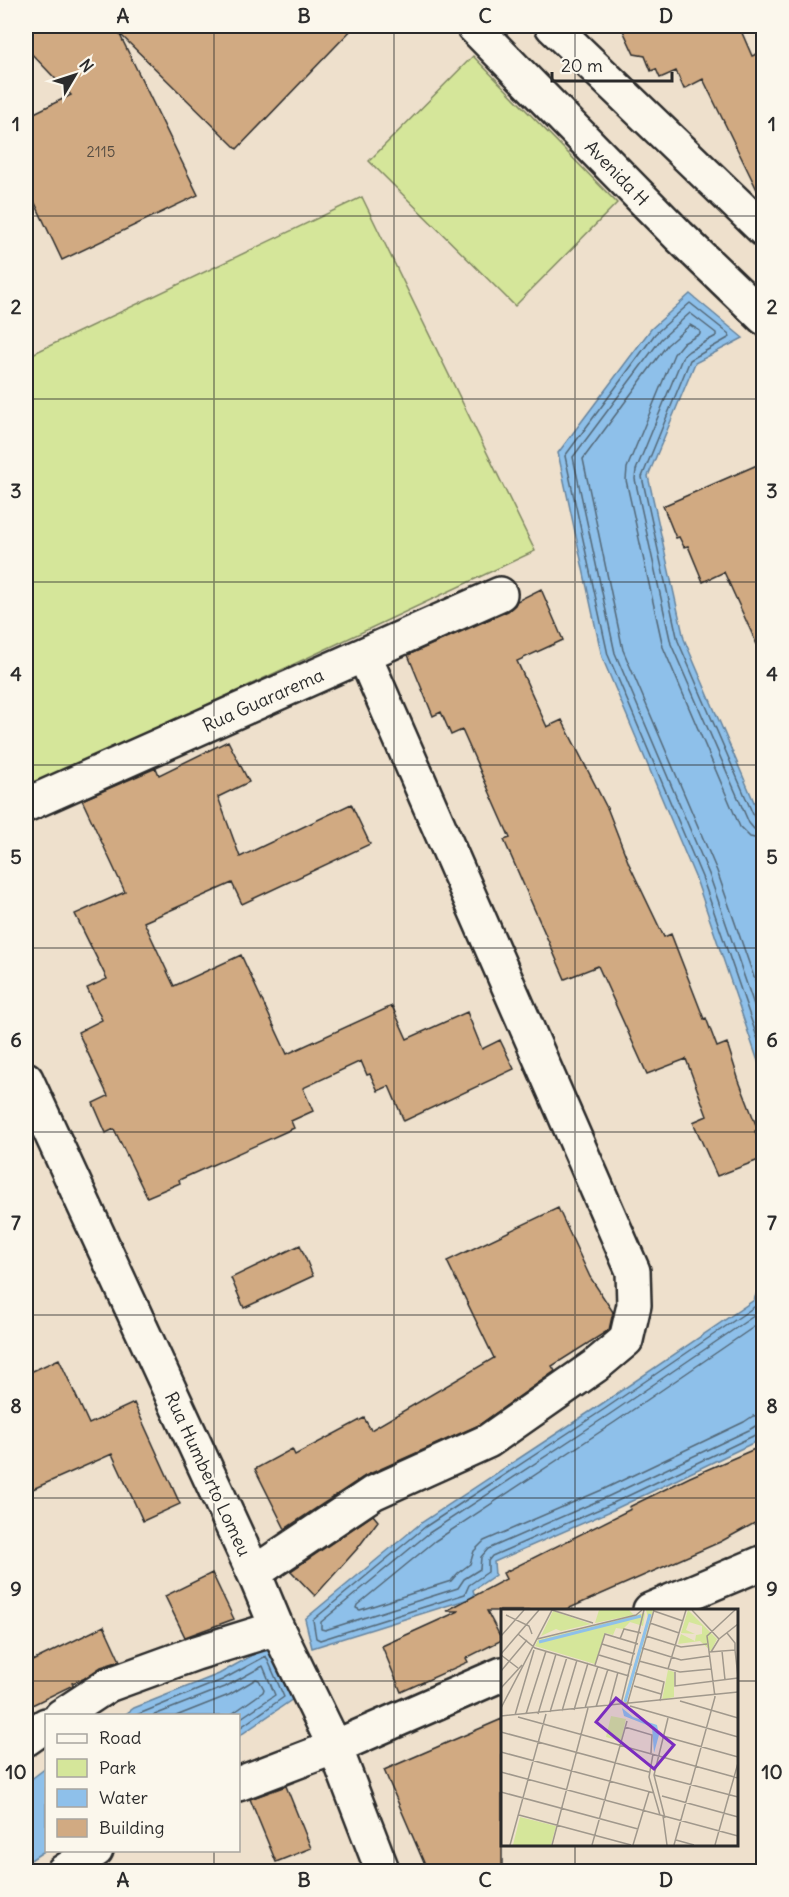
<svg xmlns="http://www.w3.org/2000/svg" width="789" height="1897" font-family="Delius,sans-serif">
	<style>
		.green { fill: #d5e69a; stroke: #808862; stroke-width: 1.5 }
		.water { fill: #8ec0ea; stroke: #66849e; stroke-width: 1.5 }
		.lines { fill: none; stroke-linecap: round; stroke-linejoin: round }
		.shore { stroke: #536777; stroke-width: 1.5 }
		.building { fill: #d1aa82; stroke: #2b2b2b; stroke-width: 1.5 }
		.street-casing { stroke: #2b2b2b; stroke-width: 38 }
		.secondary-casing { stroke: #2b2b2b; stroke-width: 38 }
		.street { stroke: #fbf7ec; stroke-width: 33 }
		.secondary { stroke: #fbf7ec; stroke-width: 33 }
		.grid { fill: none; stroke: #2b2b2b; stroke-width: 1.5; stroke-opacity: 0.55 }
		.labels { text-anchor: middle; dominant-baseline: central; stroke-width: 4.5; stroke-linejoin: round; paint-order: stroke }
		.number-label { font-size: 15px; fill: #544b41 }
		.street-label { font-size: 18px; fill: #2b2b2b; stroke: #fbf7ec }
		.inset-river { fill: none; stroke: #8ec0ea; stroke-width: 3 }
		.inset-road { fill: none; stroke: #a0988c; stroke-width: 1.5 }
		.view { fill: #7b2cbf; fill-opacity: 0.15; stroke: #7b2cbf; stroke-width: 3 }
		.inset-edge { fill: none; stroke: #2b2b2b; stroke-width: 3 }
		.neatline { fill: none; stroke: #2b2b2b; stroke-width: 2 }
		.grid-label { font-size: 20px; text-anchor: middle; font-weight: bold; fill: #2b2b2b }
	</style>
	<rect width="100%" height="100%" fill="#eee0cc"/>
	<filter id="ink" filterUnits="userSpaceOnUse"><feTurbulence type="fractalNoise" baseFrequency=".0167" numOctaves="2"/><feDisplacementMap in="SourceGraphic" scale="12" xChannelSelector="R" yChannelSelector="G"/><feConvolveMatrix kernelMatrix="1 2 1 2 8 2 1 2 1" color-interpolation-filters="sRGB"/></filter>
	<g filter="url(#ink)">
		<!-- green -->
		<path class="green" d="M473,56L617,203L515,306L369,161Z
			M362,197L535,551L34,786L26,769V357Z"/>
		<!-- water -->
		<path class="water" d="M690,294L743,338L695,363L648,476L684,639L763,823V1076L696,879L602,657L558,453L651,329Z
			M763,1276L764,1435L757,1441L613,1510L494,1562L495,1575L473,1590L475,1597L312,1648L305,1619L421,1523L603,1403L754,1300Z
			M269,1646L293,1699L239,1736L238,1716H123L134,1708L219,1674Z
			M46,1768V1850L26,1863V1783Z"/>
		<g class="lines">
			<!-- shore -->
			<path class="shore" d="M764,823H759L755,819L678,641L642,477L690,360L730,337L729,334L690,303L655,334L565,456L608,655L702,877L764,1057
				M764,831L754,829L749,823L671,644L635,479L636,470L683,356L689,351L716,336V333L690,313L661,339L573,457L615,653L709,874L764,1034
				M764,840L750,837L740,827L663,647L626,480L627,468L674,354L682,344L700,334V331L690,325L667,345L583,459L623,650L717,871L764,1006
				M764,1291L757,1305L606,1408L425,1527L313,1620L316,1638L320,1640L465,1594L469,1585L488,1572V1561L492,1556L611,1504L753,1436L759,1432L764,1431
				M764,1309L610,1414L429,1533L321,1622V1629L325,1630L458,1588L464,1579L480,1569L481,1557L488,1549L607,1497L749,1430L757,1425L764,1424
				M764,1320L615,1422L435,1541L357,1605L356,1608L360,1610L451,1581L458,1573L470,1564L474,1551L484,1541L604,1489L744,1422L753,1416L764,1415
				M134,1716L222,1680L266,1656L284,1697L238,1729
				M152,1716L225,1687L263,1666L275,1695L238,1720
				M176,1716L229,1695L256,1679L259,1680L264,1689L263,1692L229,1716"/>
		</g>
		<!-- building -->
		<path class="building" d="M26,26H355L237,149L119,33L198,195L62,260L26,184V117L71,95L26,48Z
			M621,26H739L752,56L764,51V204L703,79L684,89L676,71L660,78L656,69L651,71L645,56L634,54Z
			M764,462V660L724,572L703,582L688,546L684,547L679,537L676,538L663,506Z
			M541,589L563,640L517,661L547,727L562,720L608,810L629,864L664,937L671,934L704,1019L706,1018L717,1047L727,1043L739,1081L758,1130L755,1131L764,1158L717,1176L693,1122L707,1116L686,1059L647,1074L598,966L565,979L504,840L510,838L462,730L451,735L441,712L433,716L408,655L508,611L515,605L517,601Z
			M228,741L249,782L218,797L240,857L351,804L370,844L242,904L232,883L144,922L174,986L241,955L287,1054L392,1006L407,1039L467,1012L482,1049L500,1040L514,1069L404,1121L389,1086L378,1091L370,1074L367,1075L361,1061L303,1088L313,1111L291,1121L294,1128L179,1180L180,1183L147,1197L114,1129L106,1133L93,1103L108,1096L78,1032L102,1020L87,988L107,979L75,914L125,892L82,800L156,768L159,775Z
			M558,1208L590,1277L613,1312L609,1330L552,1366L555,1371L479,1425L365,1476L285,1529L255,1469L292,1449L295,1455L364,1418L371,1430L494,1358L447,1261Z
			M300,1245L313,1276L244,1308L231,1278Z
			M59,1359L89,1424L134,1403L180,1504L143,1521L112,1454L26,1492V1374Z
			M764,1445V1518L720,1542L563,1611H487L502,1640L466,1658L468,1662L401,1692L382,1646L459,1611H446L506,1579L503,1573L631,1509L629,1507L690,1477Z
			M373,1515L378,1521L357,1549L315,1596L291,1571Z
			M212,1573L234,1619L185,1637L165,1596Z
			M104,1626L120,1661L101,1667L83,1679L72,1683L73,1685L26,1708V1664Z
			M502,1719V1872H428L384,1770Z
			M286,1786L311,1848L276,1862L250,1799Z"/>
		<g class="lines">
			<defs>
				<path id="street" d="M26,805L500,594
					M26,1079L254,1573L277,1628L335,1747L383,1872
					M254,1573L373,1493L488,1441L595,1366L626,1340L634,1305L633,1271L364,655
					M650,1610L764,1562
					M61,1716L108,1685L196,1653L277,1628
					M26,1739L46,1725
					M238,1784L335,1747L502,1674
					M63,1872L96,1850"/>
				<path id="secondary" d="M473,26L679,236L764,318
					M552,26L764,230"/>
			</defs>
			<!-- street casing -->
			<use href="#street" class="street-casing"/>
			<!-- secondary casing -->
			<use href="#secondary" class="secondary-casing"/>
			<!-- street -->
			<use href="#street" class="street"/>
			<!-- secondary -->
			<use href="#secondary" class="secondary"/>
		</g>
	</g>
	<!-- grid -->
	<path class="grid" d="M214,26V1716M394,26V1872M575,26V1610M26,216H764M26,399H764M26,582H764M26,765H764M26,948H764M26,1132H764M26,1315H764M26,1498H764M26,1681H502M736,1681H764M575,1844V1872M214,1850V1872"/>
	<g class="labels">
		<!-- number labels -->
		<g class="number-label">
			<text x="101" y="151">2115</text>
		</g>
		<!-- street labels -->
		<g class="street-label">
			<text transform="translate(617 173) rotate(46)">Avenida H</text>
			<text transform="translate(263 700) rotate(-24)">Rua Guararema</text>
			<text transform="translate(208 1474) rotate(65)">Rua Humberto Lomeu</text>
		</g>
	</g>
	<!-- overview -->
	<g transform="translate(501 1609)">
		<rect width="237" height="237" fill="#eee0cc"/>
		<path d="M98,1H128L133,6L94,14ZM145,1H152L125,94H122L147,9ZM187,1L216,30L210,42L199,32L177,35L180,25L194,32L195,26L201,25V17L188,13L185,21L194,25L180,24ZM52,2L90,15L60,22L55,20L40,27ZM144,4L142,17L129,13L122,20L115,19L112,26L104,24L94,55L34,37L37,31ZM167,61L173,63V88L161,91ZM110,107L125,110L120,132L105,128ZM19,208L55,217L50,236H12Z" fill="#d5e69a"/>
		<path d="M121,99L132,108L156,116L158,126L153,144L151,118L123,107Z" fill="#8ec0ea"/>
		<path class="inset-river" d="M38,33L140,7M124,93L149,5"/>
		<path class="inset-road" d="M191,1L218,30M153,2L182,12M5,6L28,17L31,25M149,14L178,24M226,24L234,34V41M17,25L34,39L128,67M0,27L23,1M145,27L180,38L206,35M36,30L135,6L141,1M119,30L123,20L140,24M101,35L134,45M141,39L180,51L208,47M221,42L224,71M208,43L234,41L237,68M210,43L218,30L237,15M0,45L38,1M0,46L17,59M98,46L131,56M138,52L179,63L210,60M94,56L104,25L137,35M167,60L185,1M0,62L26,31M174,63V77L237,69M134,64L163,73L159,92M133,77L160,85M0,79L21,56M179,92L237,109M120,95L143,1M126,96L153,1M108,97L117,63M129,97L237,128M95,98L107,60M0,99L51,1L92,14M84,99L97,57M73,101L87,54M61,102L76,51M49,103L66,48M25,105L45,42M37,105L55,45M14,106L33,41M0,107L237,83M17,108L237,169M124,118L151,126L150,144M0,123L148,163M162,127L237,148M0,143L153,184M152,145L148,168L159,206M0,163L237,227M153,166L237,188M0,183L137,220M161,187L237,208M18,206L130,236M162,207L166,236M164,209L153,166L167,109M175,231L193,236M9,236L45,105M51,236L87,99M91,236L126,112M132,236L148,183M173,236L214,88L206,27L234,1M214,236L237,154"/>
		<path class="view" d="M115,89L173,136L153,160L95,113Z"/>
		<rect width="237" height="237" class="inset-edge"/>
	</g>
	<!-- margin -->
	<rect width="789" height="1897" fill="none" stroke="#fbf7ec" stroke-width="66"/>
	<!-- legend -->
	<rect x="45" y="1714" width="195" height="138" fill="#fbf7ec" stroke="#a8a59f" stroke-width="1.5"/>
	<rect x="57" y="1734" width="30" height="9" fill="#fbf7ec" stroke="#a8a59f" stroke-width="1.5"/>
	<text x="99" y="1744" font-size="18" fill="#2b2b2b">Road</text>
	<rect x="57" y="1759" width="30" height="18" fill="#d5e69a" stroke="#a8a59f" stroke-width="1.5"/>
	<text x="99" y="1774" font-size="18" fill="#2b2b2b">Park</text>
	<rect x="57" y="1789" width="30" height="18" fill="#8ec0ea" stroke="#a8a59f" stroke-width="1.5"/>
	<text x="99" y="1804" font-size="18" fill="#2b2b2b">Water</text>
	<rect x="57" y="1819" width="30" height="18" fill="#d1aa82" stroke="#a8a59f" stroke-width="1.5"/>
	<text x="99" y="1834" font-size="18" fill="#2b2b2b">Building</text>
	<!-- north arrow -->
	<g transform="translate(75 75) rotate(51)" stroke="#fbf7ec" stroke-width="4.5" paint-order="stroke">
	<path d="M0-4.5L10 22L0 15L-10 22Z" fill="#2b2b2b"/>
	<text y="-9" font-size="16" font-weight="bold" text-anchor="middle" fill="#2b2b2b">N</text>
	</g>
	<!-- scale -->
	<path d="M552 72v9h120v-9" fill="none" stroke="#2b2b2b" stroke-width="3"/>
	<text x="561" y="72" font-size="18" fill="#2b2b2b" stroke="#fbf7ec" stroke-width="4.5" paint-order="stroke">20 m</text>
	<rect x="33" y="33" width="723" height="1831" class="neatline"/>
	<g class="grid-label">
		<text x="123" y="23">A</text>
		<text x="304" y="23">B</text>
		<text x="485" y="23">C</text>
		<text x="666" y="23">D</text>
		<text x="16" y="131">1</text>
		<text x="772" y="131">1</text>
		<text x="16" y="314">2</text>
		<text x="772" y="314">2</text>
		<text x="16" y="498">3</text>
		<text x="772" y="498">3</text>
		<text x="16" y="681">4</text>
		<text x="772" y="681">4</text>
		<text x="16" y="864">5</text>
		<text x="772" y="864">5</text>
		<text x="16" y="1047">6</text>
		<text x="772" y="1047">6</text>
		<text x="16" y="1230">7</text>
		<text x="772" y="1230">7</text>
		<text x="16" y="1413">8</text>
		<text x="772" y="1413">8</text>
		<text x="16" y="1596">9</text>
		<text x="772" y="1596">9</text>
		<text x="16" y="1779">10</text>
		<text x="772" y="1779">10</text>
		<text x="123" y="1887">A</text>
		<text x="304" y="1887">B</text>
		<text x="485" y="1887">C</text>
		<text x="666" y="1887">D</text>
	</g>
</svg>
